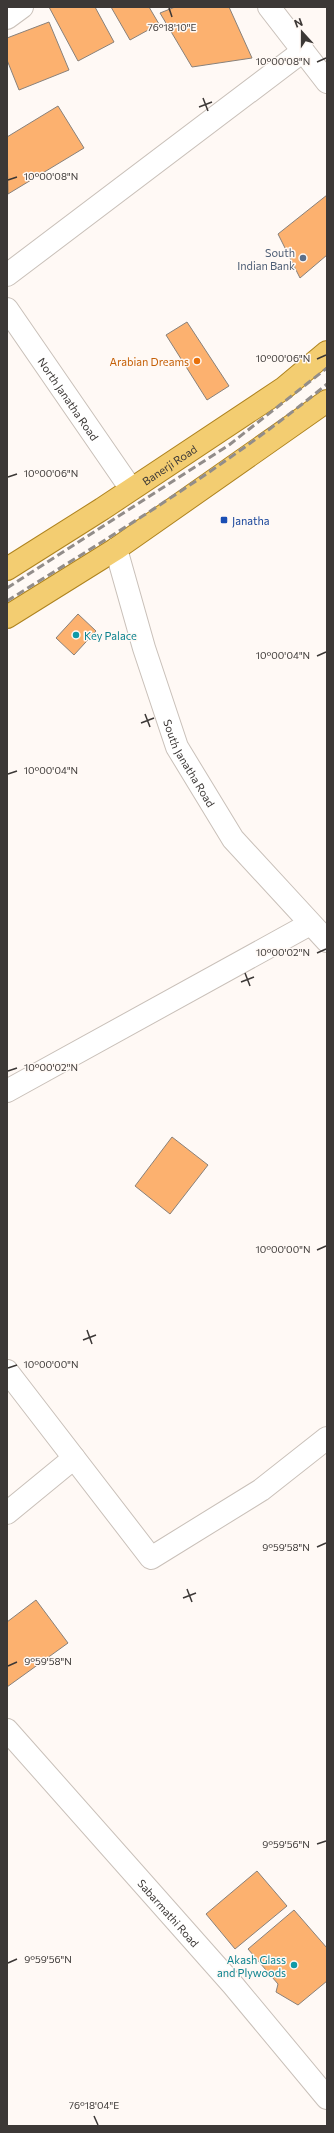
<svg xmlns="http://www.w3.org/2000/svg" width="334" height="2133" font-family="Commissioner,sans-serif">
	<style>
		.building { fill: #fcb16f; stroke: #89817a }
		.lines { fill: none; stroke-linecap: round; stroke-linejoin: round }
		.street-casing { stroke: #c9c0b9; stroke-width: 24 }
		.primary-casing { stroke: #ae831f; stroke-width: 24 }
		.street { stroke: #fff; stroke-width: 22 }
		.primary { stroke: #f3cd71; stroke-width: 22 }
		.rail { stroke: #928d8a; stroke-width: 3; stroke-dasharray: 8 4; stroke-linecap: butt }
		.ticks { fill: none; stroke: #3c3836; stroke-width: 1.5 }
		.service-dot { fill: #5c6f8a; stroke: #fff9f5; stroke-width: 1.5 }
		.food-dot { fill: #e8710a; stroke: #fff9f5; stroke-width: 1.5 }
		.transit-dot { fill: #1a4fb4; stroke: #fff9f5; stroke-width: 1.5 }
		.culture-dot { fill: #0f9aa8; stroke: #fff9f5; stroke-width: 1.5 }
		.labels { text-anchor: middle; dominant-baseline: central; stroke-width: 3; stroke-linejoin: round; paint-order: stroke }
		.service-label { font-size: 11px; fill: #4e5e75; stroke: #fff9f5; text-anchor: end }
		.food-label { font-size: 11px; fill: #c56008; stroke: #fff9f5; text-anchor: end }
		.street-label { font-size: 11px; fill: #3c3836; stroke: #fff9f5 }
		.transit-label { font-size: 11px; fill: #164399; stroke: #fff9f5; text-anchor: start }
		.culture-label { font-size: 11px; fill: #0d838f; stroke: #fff9f5; text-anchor: start }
		.ticks-label { font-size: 10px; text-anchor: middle; fill: #3c3836; stroke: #fff9f5; stroke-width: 3; stroke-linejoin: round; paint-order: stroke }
	</style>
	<rect width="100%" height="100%" fill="#fff9f5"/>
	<!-- building -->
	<path class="building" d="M49,7H95L114,42L78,61Z
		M111,7H149L159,24L130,40Z
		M175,7H229L252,58L192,67L160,13Z
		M49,22L69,70L19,90L7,60V38Z
		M58,106L84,148L8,194L7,137Z
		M327,195V255L300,278L278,234Z
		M187,322L229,386L207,400L166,335Z
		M78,614L96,631L74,655L56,638Z
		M172,1137L208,1165L170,1214L135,1186Z
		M36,1600L68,1643L7,1687V1622Z
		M257,1871L287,1906L235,1949L206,1914Z
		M294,1910L327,1948V1981L298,2005L276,1992L278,1984L248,1949Z"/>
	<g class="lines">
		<defs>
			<g id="street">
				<path d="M269,7L327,82"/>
				<path d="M7,18L22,7"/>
				<path d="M7,275L303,51"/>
				<path id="s1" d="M7,309L131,489"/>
				<path id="s2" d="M116,549L144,648L177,747L233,839L327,941"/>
				<path d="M7,1091L310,924"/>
				<path d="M7,1371L151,1558L261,1490L327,1438"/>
				<path d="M7,1513L74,1458"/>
				<path id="s3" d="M7,1730L233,1985L327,2098"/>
			</g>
			<g id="primary">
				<path id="s4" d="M7,569L102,509L284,388L327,352"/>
				<path d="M7,617L116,549L327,401"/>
			</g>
		</defs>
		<!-- street casing -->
		<use href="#street" class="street-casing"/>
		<!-- primary casing -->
		<use href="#primary" class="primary-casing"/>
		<!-- street -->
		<use href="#street" class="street"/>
		<!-- primary -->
		<use href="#primary" class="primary"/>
		<!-- rail -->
		<path class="rail" d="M7,588L229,445L327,368
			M7,601C116,533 228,466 327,384"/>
	</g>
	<!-- ticks -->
	<path class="ticks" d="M169,8L172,17M317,62L326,58M203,98L208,111M199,107L212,102M8,180L17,177M317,359L326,355M8,477L17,474M317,656L326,652M145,714L150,727M141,723L154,718M8,774L17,771M317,953L326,949M245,973L250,986M241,982L254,977M8,1071L17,1068M317,1250L326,1246M87,1330L92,1344M83,1340L96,1335M8,1368L17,1365M317,1547L326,1543M187,1589L192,1602M183,1598L196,1593M8,1666L17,1662M317,1844L326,1841M8,1963L17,1959M94,2116L98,2125"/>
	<!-- markers -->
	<circle class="service-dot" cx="303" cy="258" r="4"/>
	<circle class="food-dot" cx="197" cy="361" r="4"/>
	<rect class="transit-dot" x="220" y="516" width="8" height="8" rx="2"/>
	<g class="culture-dot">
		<circle cx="76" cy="635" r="4"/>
		<circle cx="294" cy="1965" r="4"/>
	</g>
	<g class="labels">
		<!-- service labels -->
		<g class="service-label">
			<text x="295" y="252">South<tspan x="295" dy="13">Indian Bank</tspan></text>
		</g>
		<!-- food labels -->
		<g class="food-label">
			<text x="189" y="361">Arabian Dreams</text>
		</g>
		<!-- street labels -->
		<g class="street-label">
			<text stroke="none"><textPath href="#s1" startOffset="109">North Janatha Road</textPath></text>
			<text stroke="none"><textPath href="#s4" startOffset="193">Banerji Road</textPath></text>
			<text stroke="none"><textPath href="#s2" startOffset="227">South Janatha Road</textPath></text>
			<text stroke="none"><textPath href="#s3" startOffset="244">Sabarmathi Road</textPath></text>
		</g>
		<!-- transit labels -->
		<g class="transit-label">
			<text x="232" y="520">Janatha</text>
		</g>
		<!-- culture labels -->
		<g class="culture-label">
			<text x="84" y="635">Key Palace</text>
			<text x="286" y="1959" text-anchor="end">Akash Glass<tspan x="286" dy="13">and Plywoods</tspan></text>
		</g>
	</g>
	<g class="ticks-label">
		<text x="172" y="31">76°18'10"E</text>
		<text x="283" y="65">10°00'08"N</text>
		<text x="51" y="180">10°00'08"N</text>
		<text x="283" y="362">10°00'06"N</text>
		<text x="51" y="477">10°00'06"N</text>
		<text x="283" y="659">10°00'04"N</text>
		<text x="51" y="774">10°00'04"N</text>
		<text x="283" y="956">10°00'02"N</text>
		<text x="51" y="1071">10°00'02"N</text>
		<text x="283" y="1253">10°00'00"N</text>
		<text x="51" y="1368">10°00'00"N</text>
		<text x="286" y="1551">9°59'58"N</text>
		<text x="48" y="1665">9°59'58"N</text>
		<text x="286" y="1848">9°59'56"N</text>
		<text x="48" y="1963">9°59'56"N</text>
		<text x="94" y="2109">76°18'04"E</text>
	</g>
	<!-- border -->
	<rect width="334" height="2133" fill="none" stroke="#3c3836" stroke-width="16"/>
	<!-- north arrow -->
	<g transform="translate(302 32) rotate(339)" stroke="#fff9f5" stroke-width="3" paint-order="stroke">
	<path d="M0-3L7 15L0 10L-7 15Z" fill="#3c3836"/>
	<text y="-6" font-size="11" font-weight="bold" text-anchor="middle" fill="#3c3836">N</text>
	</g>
</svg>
